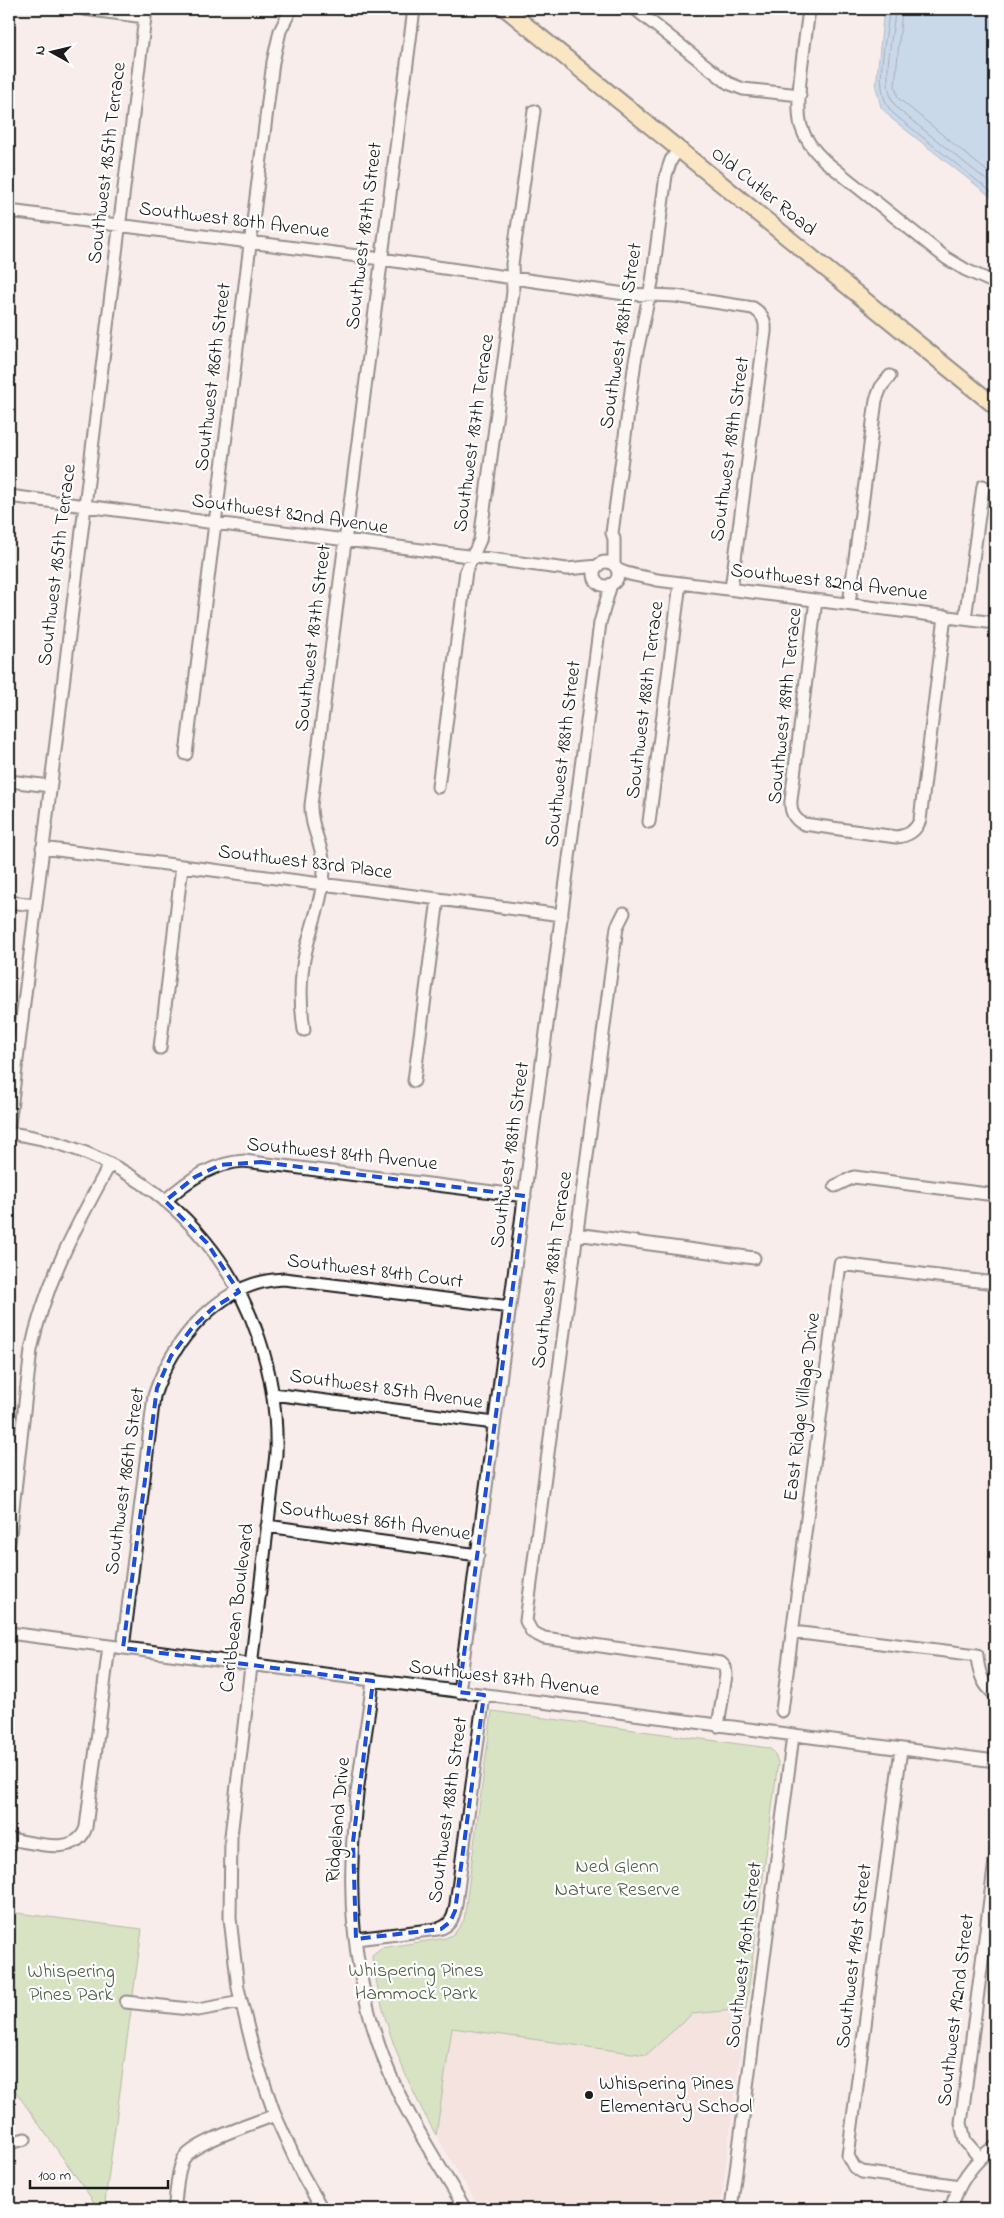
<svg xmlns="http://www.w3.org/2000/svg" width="1004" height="2218" font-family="'Indie Flower',sans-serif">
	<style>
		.built { fill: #f0d7d1 }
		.green { fill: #b0d794; stroke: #667a58 }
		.water { fill: #91c0ec; stroke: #627e99 }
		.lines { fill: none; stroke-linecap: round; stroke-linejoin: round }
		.shore { stroke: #4b5e6f; stroke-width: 1 }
		.minor-casing { stroke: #1c1c1c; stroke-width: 15 }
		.major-casing { stroke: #1c1c1c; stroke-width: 19 }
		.minor { stroke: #fff; stroke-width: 11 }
		.major { stroke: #fcde96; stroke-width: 15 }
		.marked { fill: none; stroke: #1d4ed8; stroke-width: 4; stroke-dasharray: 10 6; stroke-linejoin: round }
		.poi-dot { fill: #1c1c1c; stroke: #fff; stroke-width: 2 }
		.labels { text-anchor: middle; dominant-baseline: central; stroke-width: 4.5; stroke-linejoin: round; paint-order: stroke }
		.street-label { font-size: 20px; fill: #1c1c1c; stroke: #fff }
		.park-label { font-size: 20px; fill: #505d46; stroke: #fff }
		.poi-label { font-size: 20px; fill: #1c1c1c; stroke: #fff; text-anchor: start }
	</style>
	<rect width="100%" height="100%" fill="#f8edea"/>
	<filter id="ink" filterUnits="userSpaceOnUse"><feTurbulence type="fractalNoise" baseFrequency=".02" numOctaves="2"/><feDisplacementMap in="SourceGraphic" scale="10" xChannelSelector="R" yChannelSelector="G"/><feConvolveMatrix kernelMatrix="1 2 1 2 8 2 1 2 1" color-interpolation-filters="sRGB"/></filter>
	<g filter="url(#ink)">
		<!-- built -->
		<path class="built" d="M746,2009L720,2209H480L436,2135L452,2028L646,2055L692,2014Z"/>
		<!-- green -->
		<path class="green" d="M492,1711L769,1748L774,1752L778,1762L746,2009L692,2014L646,2055L452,2028L436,2135C410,2090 389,2040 378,1989C376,1978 372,1966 372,1955L381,1948L446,1938L455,1933L464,1920Z
			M9,1912L142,1929L104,2209H99L9,2082Z"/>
		<!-- water -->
		<path class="water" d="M884,9H995V200L892,119L881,107L876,87Z"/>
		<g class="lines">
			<!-- shore -->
			<path class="shore" d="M889,9C888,41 869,92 895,115L995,195
				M895,9C894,37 877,90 899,110L995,187
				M902,9L895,86L898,98L995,178"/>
			<defs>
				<path id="minor" d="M84,9L145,17
					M635,9L728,83L743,89L800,95
					M809,9C806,38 794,99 801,126C805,140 814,151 825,161L946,258L966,270L995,283
					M9,211L381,259L625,294L675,296L753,308C763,314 766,321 765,332L731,589
					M9,496L567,569L598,566
					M594 574a12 12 0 1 1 24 0a12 12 0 1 1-24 0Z
					M614,565V539L612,533L635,361L652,282L666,175L671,160L679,149
					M617,569C627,576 645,576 657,580L995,623
					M816,600L791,800C790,811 794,820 804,824L896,837C908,836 916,831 920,820L945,616
					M849,604L876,400L881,387L890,376
					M965,619L983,486
					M186,754L273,62L280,31L291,9
					M9,781L50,786
					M438,787L466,571L480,540L513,292L512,264L534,111
					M649,822L680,583
					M42,848L562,915
					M9,902L35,905
					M624,913L617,927L526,1621L532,1632L544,1638L721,1663L725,1667L726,1675L718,1726
					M304,1030C300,1003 299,978 306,950C312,923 322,902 324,872C325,848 310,829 311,805L414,9
					M160,1048L182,866
					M414,1081L438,899
					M9,1125L146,9
					M9,1133C171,1154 281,1293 276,1454L231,1836L230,1918L238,1988L255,2057L275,2115L301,2172L322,2209
					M835,1186L854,1177L995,1195
					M165,1201C187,1180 213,1163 244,1161L525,1196
					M576,1234L754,1258
					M273,1394L494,1423
					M267,1526L478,1555
					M9,1543L31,1350C45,1283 77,1224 110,1164
					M793,1632L977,1655C978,1671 982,1685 995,1694
					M9,1633L995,1761
					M123,1648L154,1396C171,1341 221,1281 284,1279L510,1307
					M373,1681C365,1741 353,1802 352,1862C349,1939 365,2024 399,2094C418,2134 443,2171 465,2209
					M459,1692L600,623L611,584
					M782,1711L840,1264L995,1283
					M901,1749L848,2156L854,2167L862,2172L960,2186
					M9,1839C33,1842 77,1858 86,1827L109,1646
					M356,1939L438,1929C451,1926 454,1917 456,1904L484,1695
					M126,2002L198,2010L241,2002
					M9,2143L25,2139
					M980,2158L965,2141L961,2123L995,1861
					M174,2209C177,2194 176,2174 183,2160C191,2143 255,2123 275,2115
					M731,2209L793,1736
					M951,2209C958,2183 973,2162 995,2146"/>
				<path id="major" d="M506,9L995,406"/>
			</defs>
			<!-- minor casing -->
			<use href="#minor" class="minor-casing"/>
			<!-- major casing -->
			<use href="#major" class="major-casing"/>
			<!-- minor -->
			<use href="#minor" class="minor"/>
			<!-- major -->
			<use href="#major" class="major"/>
		</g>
	</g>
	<!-- marked area -->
	<path d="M0 0H1004V2218H0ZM261,1162L525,1196L459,1692L484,1695L455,1911L450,1922L441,1929L356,1939L353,1842L373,1681L123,1648L157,1388L171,1356L192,1328L213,1308L239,1292L207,1243L165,1201L195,1177L220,1165Z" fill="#f8edea" fill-opacity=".55" fill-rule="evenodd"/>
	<path class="marked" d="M261,1162L525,1196L459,1692L484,1695L455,1911L450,1922L441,1929L356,1939L353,1842L373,1681L123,1648L157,1388L171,1356L192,1328L213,1308L239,1292L207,1243L165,1201L195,1177L220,1165Z"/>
	<!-- markers -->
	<circle class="poi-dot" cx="589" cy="2095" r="5"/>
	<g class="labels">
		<!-- street labels -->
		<g class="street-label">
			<text transform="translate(108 163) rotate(-83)">Southwest 185th Terrace</text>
			<text transform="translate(763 192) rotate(39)">Old Cutler Road</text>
			<text transform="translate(234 221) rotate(7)">Southwest 80th Avenue</text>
			<text transform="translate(365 236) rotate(-83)">Southwest 187th Street</text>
			<text transform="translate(622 336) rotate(-81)">Southwest 188th Street</text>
			<text transform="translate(214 377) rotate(-83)">Southwest 186th Street</text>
			<text transform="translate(475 433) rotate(-82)">Southwest 187th Terrace</text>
			<text transform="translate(731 449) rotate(-82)">Southwest 189th Street</text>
			<text transform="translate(290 515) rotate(8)">Southwest 82nd Avenue</text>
			<text transform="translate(58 565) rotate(-83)">Southwest 185th Terrace</text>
			<text transform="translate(829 583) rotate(7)">Southwest 82nd Avenue</text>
			<text transform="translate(314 638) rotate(-83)">Southwest 187th Street</text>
			<text transform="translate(646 700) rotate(-83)">Southwest 188th Terrace</text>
			<text transform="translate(786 706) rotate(-84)">Southwest 189th Terrace</text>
			<text transform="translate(564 754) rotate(-83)">Southwest 188th Street</text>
			<text transform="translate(305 863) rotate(7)">Southwest 83rd Place</text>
			<text transform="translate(342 1155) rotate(6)">Southwest 84th Avenue</text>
			<text transform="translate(511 1155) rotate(-82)">Southwest 188th Street</text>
			<text transform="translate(553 1270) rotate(-82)">Southwest 188th Terrace</text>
			<text transform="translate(375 1272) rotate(7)">Southwest 84th Court</text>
			<text transform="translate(386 1390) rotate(8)">Southwest 85th Avenue</text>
			<text transform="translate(803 1407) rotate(-83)">East Ridge Village Drive</text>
			<text transform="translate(126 1481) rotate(-82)">Southwest 186th Street</text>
			<text transform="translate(375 1522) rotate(8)">Southwest 86th Avenue</text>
			<text transform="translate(238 1608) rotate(-83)">Caribbean Boulevard</text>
			<text transform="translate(504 1679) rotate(7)">Southwest 87th Avenue</text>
			<text transform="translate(449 1810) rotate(-82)">Southwest 188th Street</text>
			<text transform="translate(339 1820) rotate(-85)">Ridgeland Drive</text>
			<text transform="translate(745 1955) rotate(-83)">Southwest 190th Street</text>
			<text transform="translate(855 1956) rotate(-83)">Southwest 191st Street</text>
			<text transform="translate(957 2010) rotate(-83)">Southwest 192nd Street</text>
		</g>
		<!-- park labels -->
		<g class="park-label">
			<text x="617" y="1867">Ned Glenn<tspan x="617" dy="23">Nature Reserve</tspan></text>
			<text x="416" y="1971">Whispering Pines<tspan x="416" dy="23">Hammock Park</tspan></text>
			<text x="71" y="1972">Whispering<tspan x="71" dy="23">Pines Park</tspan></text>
		</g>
		<!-- poi labels -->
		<g class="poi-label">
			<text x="599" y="2084">Whispering Pines<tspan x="599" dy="23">Elementary School</tspan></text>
		</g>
	</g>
	<!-- margin -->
	<rect width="1004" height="2218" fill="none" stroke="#fff" stroke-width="30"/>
	<rect x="15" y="15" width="974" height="2188" fill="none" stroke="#1c1c1c" stroke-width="2" filter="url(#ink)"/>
	<!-- north arrow -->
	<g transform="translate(52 52) rotate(278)" stroke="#ffffff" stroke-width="4" paint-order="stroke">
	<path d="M0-4L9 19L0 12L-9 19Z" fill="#1c1c1c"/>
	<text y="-8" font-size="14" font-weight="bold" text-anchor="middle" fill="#1c1c1c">N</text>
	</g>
	<!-- scale -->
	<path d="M30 2180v8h138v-8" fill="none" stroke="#1c1c1c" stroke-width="2.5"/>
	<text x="38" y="2180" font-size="15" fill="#1c1c1c" stroke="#ffffff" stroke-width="4" paint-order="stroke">100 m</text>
</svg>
